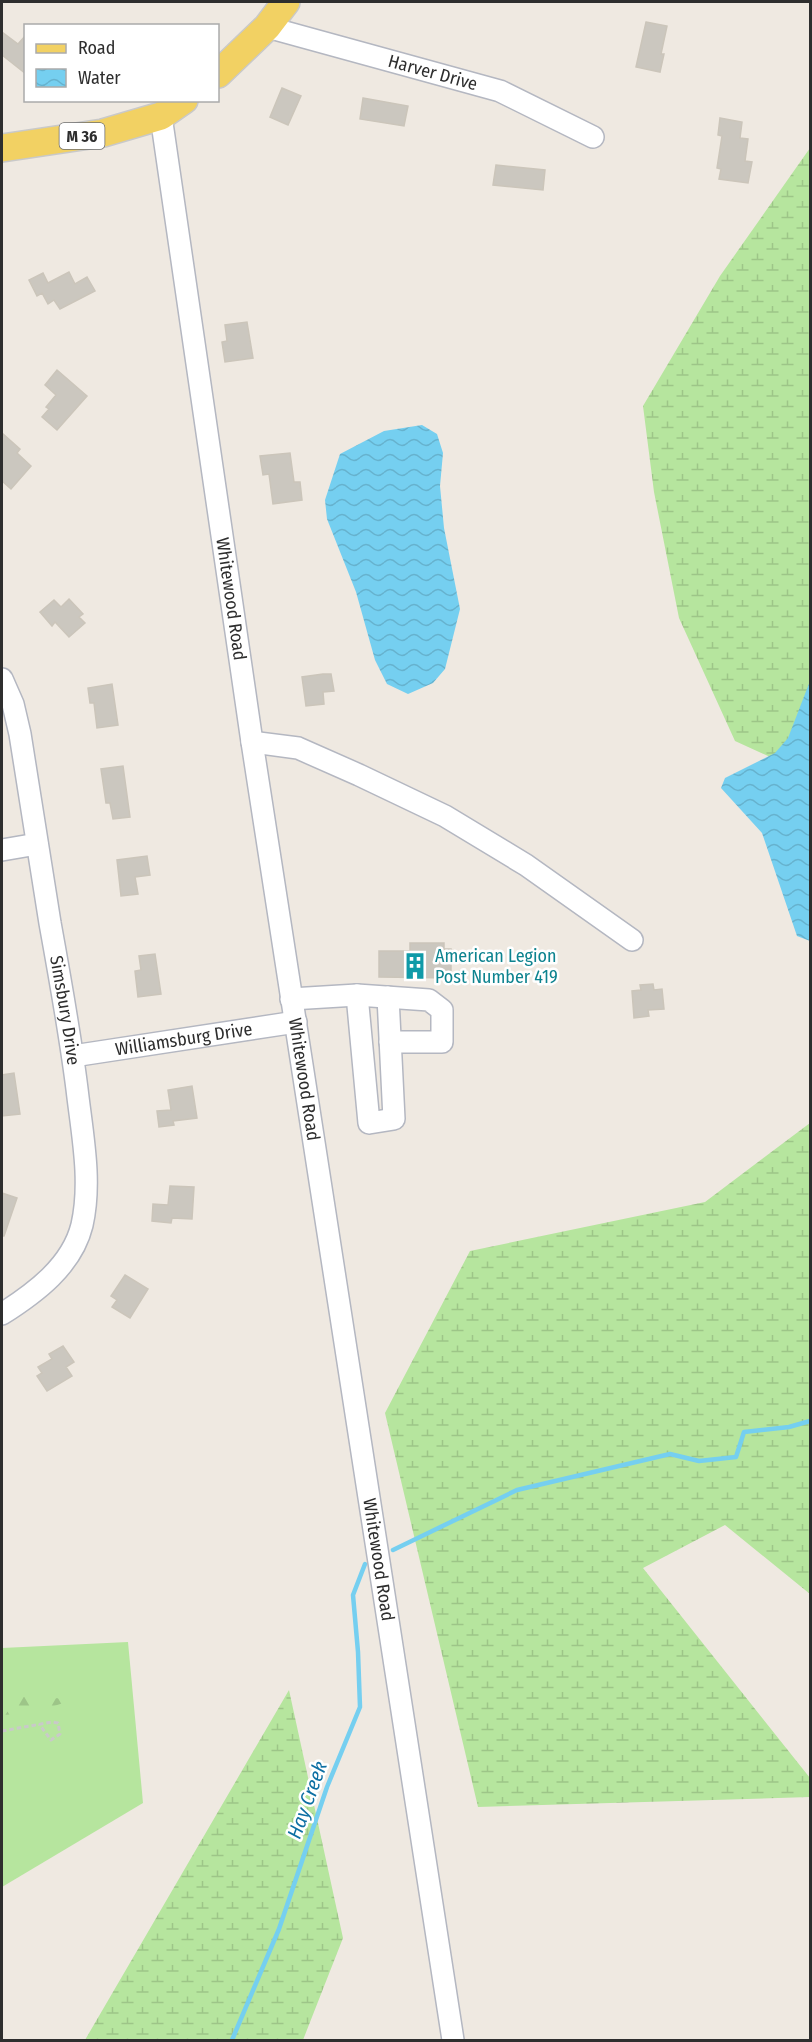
<svg xmlns="http://www.w3.org/2000/svg" width="812" height="2042" font-family="'Fira Sans Condensed',sans-serif">
	<style>
		.grass { fill: #b6e59e }
		.forest { fill: url(#forest-firs) }
		.wetland { fill: url(#wetland-marsh) }
		.water { fill: url(#water-waves) }
		.lines { fill: none; stroke-linecap: round; stroke-linejoin: round }
		.stream { stroke: #75cff0; stroke-width: 4.5 }
		.building { fill: #cbc7bf; stroke: #cbc5ba; stroke-width: 1.5 }
		.minor-casing { stroke: #b4b7c1; stroke-width: 24 }
		.major-casing { stroke: #c9c9c9; stroke-width: 30 }
		.path { stroke: #c9c9c9; stroke-width: 3; stroke-dasharray: 4.5 3; stroke-linecap: butt }
		.minor { stroke: #fff; stroke-width: 21 }
		.major { stroke: #f2d163; stroke-width: 27 }
		.labels { text-anchor: middle; dominant-baseline: central; stroke-width: 5; stroke-linejoin: round; paint-order: stroke }
		.shield { fill: #fff; stroke: #6d6d6d; stroke-width: 1.5 }
		.shield-label { font-size: 16px; font-weight: bold; fill: #2e2e2e }
		.street-label { font-size: 18px; fill: #2e2e2e; stroke: #fff }
		.culture-label { font-size: 18px; fill: #0d838f; stroke: #fff; text-anchor: start }
		.water-label { font-size: 20px; font-style: italic; fill: #0d6fa3; stroke: #fff }
	</style>
	<defs>
		<pattern id="forest-firs" width="22" height="20" patternUnits="userSpaceOnUse" patternTransform="scale(1.5)"><rect width="22" height="20" fill="#b6e59e"/><path d="M5 1l3.5 6h-7zM16 11l3.5 6h-7z" fill="#9dc588"/></pattern>
		<pattern id="wetland-marsh" width="20" height="14" patternUnits="userSpaceOnUse" patternTransform="scale(1.5)"><rect width="20" height="14" fill="#b6e59e"/><path d="M1 5h8M5 5V1M11 12h8M15 12V8" fill="none" stroke="#9dc588"/></pattern>
		<pattern id="water-waves" width="16" height="10" patternUnits="userSpaceOnUse" patternTransform="scale(1.5)"><rect width="16" height="10" fill="#75cff0"/><path d="M0 5q4-4 8 0t8 0" fill="none" stroke="#66b2ce"/></pattern>
	</defs>
	<rect width="100%" height="100%" fill="#efe9e1"/>
	<!-- grass -->
	<path class="grass" d="M128,1642L143,1803L2,1887V1648Z"/>
	<!-- forest -->
	<path class="forest" d="M2,1696L76,1699L32,1713L2,1715Z"/>
	<!-- wetland -->
	<path class="wetland" d="M810,148V775L735,741L679,618L654,492L643,406L720,276Z
		M810,1123V1594L725,1525L643,1568L810,1778V1797L478,1807L385,1413L470,1251L705,1202Z
		M289,1690L343,1938L303,2040H85Z"/>
	<!-- water -->
	<path class="water" d="M422,425L437,434L443,453L440,486L444,528L460,609L445,669L433,683L408,694L387,684L375,660L356,592L327,519L325,500L340,454L384,431Z
		M810,681V941L797,936L762,833L721,788L725,778L775,753L788,738Z"/>
	<g class="lines">
		<!-- stream -->
		<path class="stream" d="M393,1550L517,1490L670,1454L699,1461L736,1457L744,1432L789,1427L810,1421
			M232,2040L279,1929L327,1787L360,1707L358,1652L353,1595L365,1564"/>
	</g>
	<!-- building -->
	<path class="building" d="M646,22L667,26L661,54H664L660,72L636,67Z
		M2,32L18,44L26,35V74L2,55Z
		M282,88L301,96L288,125L270,117Z
		M363,98L408,106L404,126L360,119Z
		M720,118L742,122L740,138L748,139L745,161L752,162L748,183L719,179L721,169L717,168L722,136L718,135Z
		M496,165L545,170L543,190L493,185Z
		M69,272L75,284L87,277L95,291L60,309L54,300L48,304L42,293L37,296L29,280L43,273L48,283Z
		M247,322L253,358L225,362L222,342L227,341L225,325Z
		M57,370L87,396L57,430L42,417L49,409L46,407L56,395L45,385Z
		M2,433L20,449L17,453L31,466L11,489L2,481Z
		M290,453L294,482H300L302,500L273,504L269,474L263,475L260,456Z
		M69,599L83,614L79,617L85,623L69,637L55,622L52,626L40,612L54,600L61,607Z
		M323,674H331L334,691L323,692L324,704L306,706L302,677Z
		M112,684L118,725L97,728L94,703H90L88,688Z
		M123,766L130,817L113,819L110,803H106L101,769Z
		M147,856L150,875L135,877L138,894L121,896L117,860Z
		M410,943H444V949H451V978L379,977V951H410Z
		M155,954L161,994L138,997L135,971L141,970L139,956Z
		M653,984L654,990L662,989L664,1009L648,1010L649,1016L634,1018L632,991L641,990L640,985Z
		M14,1073L20,1114L2,1116V1075Z
		M192,1086L197,1118L173,1121L174,1125L159,1127L157,1111L171,1110L168,1090Z
		M170,1186L194,1187L192,1219L172,1218L171,1223L152,1221L153,1204L168,1205Z
		M2,1193L17,1198L4,1236H2Z
		M125,1275L148,1289L130,1318L112,1307L117,1300L111,1296Z
		M63,1346L74,1362L66,1367L72,1376L47,1391L37,1376L42,1373L38,1367L52,1359L49,1354Z"/>
	<g class="lines">
		<defs>
			<g id="minor">
				<path id="s1" d="M267,27L500,91L593,137"/>
				<path id="s2" d="M161,116L252,742L453,2040"/>
				<path id="s3" d="M2,679L13,704L20,734C30,797 40,860 50,923C60,978 70,1033 77,1089C82,1133 92,1181 82,1225C72,1266 35,1293 2,1314"/>
				<path d="M252,742L298,748L359,775L445,816L526,865L632,940"/>
				<path d="M2,850L37,844"/>
				<path d="M357,995L369,1123L394,1119L388,997"/>
				<path d="M291,999L357,995L429,1000L442,1010V1042H390"/>
				<path id="s4" d="M73,1056L296,1022"/>
			</g>
			<path id="major" d="M218,74L267,27L286,2
				M2,148L103,133L161,116L184,100"/>
		</defs>
		<!-- minor casing -->
		<use href="#minor" class="minor-casing"/>
		<!-- major casing -->
		<use href="#major" class="major-casing"/>
		<!-- path -->
		<path class="path" d="M2,1731L52,1722L58,1723L60,1734L51,1740L39,1724"/>
		<!-- minor -->
		<use href="#minor" class="minor"/>
		<!-- major -->
		<use href="#major" class="major"/>
	</g>
	<!-- icons -->
	<defs>
		<symbol id="building-bare" viewBox="-9 -9 18 18"><path d="M-4-6H4V6H1V3H-1V6H-4ZM-2.5-4.3h1.7v1.8h-1.7ZM.8-4.3h1.7v1.8H.8ZM-2.5-1h1.7V.8h-1.7ZM.8-1h1.7V.8H.8Z" fill="#0f9aa8" stroke="#fff" stroke-width="2.5" paint-order="stroke"/></symbol>
	</defs>
	<g fill-rule="evenodd">
		<use href="#building-bare" x="396" y="947" width="38" height="38"/>
	</g>
	<g class="labels">
		<!-- shield labels -->
		<rect class="shield" x="59.5" y="123" width="45" height="26" rx="4.5"/>
		<g class="shield-label">
			<text x="82" y="136">M 36</text>
		</g>
		<!-- street labels -->
		<g class="street-label">
			<text stroke="none"><textPath href="#s1" startOffset="172">Harver Drive</textPath></text>
			<text stroke="none"><textPath href="#s2" startOffset="488">Whitewood Road</textPath></text>
			<text stroke="none"><textPath href="#s3" startOffset="338">Simsbury Drive</textPath></text>
			<text stroke="none"><textPath href="#s4" startOffset="112">Williamsburg Drive</textPath></text>
			<text stroke="none"><textPath href="#s2" startOffset="974">Whitewood Road</textPath></text>
			<text stroke="none"><textPath href="#s2" startOffset="1460">Whitewood Road</textPath></text>
		</g>
		<!-- culture labels -->
		<g class="culture-label">
			<text x="435" y="956">American Legion<tspan x="435" dy="21">Post Number 419</tspan></text>
		</g>
		<!-- water labels -->
		<g class="water-label">
			<text transform="translate(307 1800) rotate(-70)">Hay Creek</text>
		</g>
	</g>
	<!-- border -->
	<rect width="812" height="2042" fill="none" stroke="#2e2e2e" stroke-width="6"/>
	<!-- legend -->
	<rect x="24" y="24" width="195" height="78" fill="#ffffff" stroke="#ababab" stroke-width="1.5"/>
	<rect x="36" y="44" width="30" height="9" fill="#f2d163" stroke="#ababab" stroke-width="1.5"/>
	<text x="78" y="54" font-size="18" fill="#2e2e2e">Road</text>
	<rect x="36" y="69" width="30" height="18" fill="url(#water-waves)" stroke="#ababab" stroke-width="1.5"/>
	<text x="78" y="84" font-size="18" fill="#2e2e2e">Water</text>
</svg>
